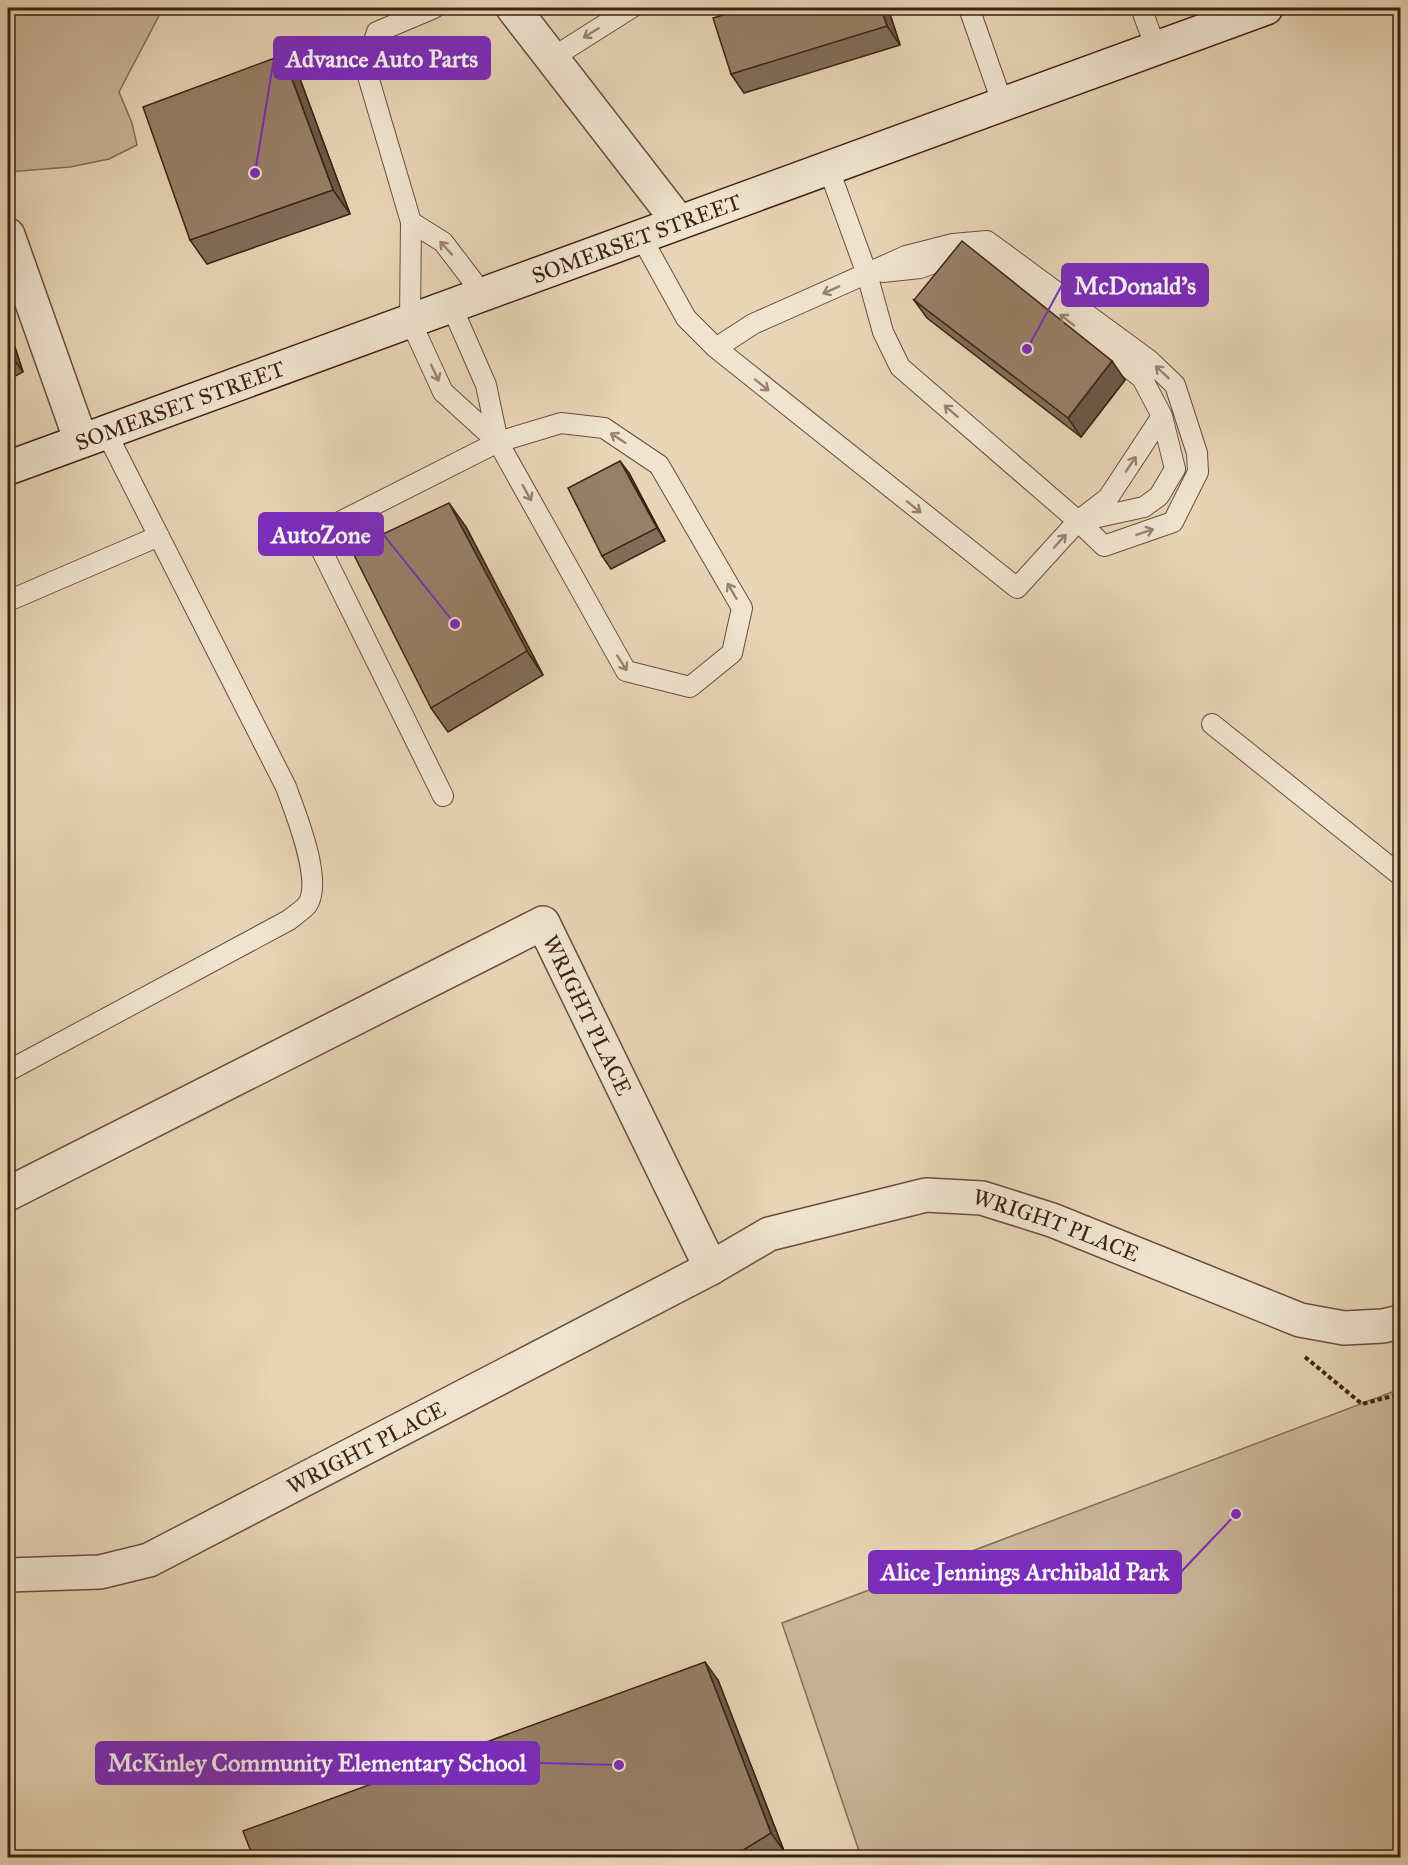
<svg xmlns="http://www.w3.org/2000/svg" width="1408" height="1865" font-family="'IM FELL Great Primer',serif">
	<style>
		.green { fill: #cbb69a; stroke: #856c56; stroke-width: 1.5 }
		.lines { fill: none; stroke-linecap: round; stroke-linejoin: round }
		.lane-casing { stroke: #694e3b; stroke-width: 22 }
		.street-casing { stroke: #694e3b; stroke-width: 36 }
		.secondary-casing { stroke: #3f2112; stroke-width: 36 }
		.path { stroke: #3f2112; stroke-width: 4; stroke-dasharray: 4.5 3; stroke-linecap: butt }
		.lane { stroke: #f0e4d0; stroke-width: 20 }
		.street { stroke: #f0e4d0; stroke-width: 33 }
		.secondary { stroke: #f0e4d0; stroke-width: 33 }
		.wall { fill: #826d59; stroke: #3f2112; stroke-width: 1.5 }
		.shaded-wall { fill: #6a5948; stroke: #3f2112; stroke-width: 1.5 }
		.building { fill: #977f67; stroke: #3f2112; stroke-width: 1.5 }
		.oneway { stroke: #988271 }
		.labels { text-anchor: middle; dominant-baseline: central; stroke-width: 5; stroke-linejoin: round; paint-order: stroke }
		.street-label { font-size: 22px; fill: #3f2112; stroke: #f0e4d0 }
		.leader { fill: none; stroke: #7b2cbf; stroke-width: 2 }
		.callout-dot { fill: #7b2cbf; stroke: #f0e4d0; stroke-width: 2 }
		.callout { fill: #7b2cbf; stroke: #7b2cbf; stroke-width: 2 }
		.callout-label { font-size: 24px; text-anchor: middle; font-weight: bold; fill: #fff }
	</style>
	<rect width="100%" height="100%" fill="#e8d5b6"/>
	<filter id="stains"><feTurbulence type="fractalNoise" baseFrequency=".00333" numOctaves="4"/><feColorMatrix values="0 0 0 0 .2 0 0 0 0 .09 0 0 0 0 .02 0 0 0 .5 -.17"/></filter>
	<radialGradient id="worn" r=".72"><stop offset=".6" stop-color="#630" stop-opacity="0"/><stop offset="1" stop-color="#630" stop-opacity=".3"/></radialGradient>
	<!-- green -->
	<path class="green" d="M8,8H163L119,92L132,123L137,145L109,159L70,167L8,172Z
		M1400,1389V1857H861L782,1623Z"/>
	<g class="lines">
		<defs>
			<path id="lane" d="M969,8L1003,105
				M1141,8L1156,48
				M552,58L631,8
				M411,222L365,66L377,32L434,8
				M640,235L686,318L716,348L1017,588L1078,521L900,367L883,332L867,274L828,167
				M883,272L920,268L962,253L988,258L1142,378L1162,416L1108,498L1078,521
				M482,293L443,242L411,222L410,320L443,392L498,442
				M716,348L753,324L906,256L953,244L987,241L1149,360L1175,385L1197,453L1198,472L1173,522L1104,546L1078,521
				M1080,521L1144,507L1159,496L1175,469L1162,416
				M8,601L159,536
				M1212,724L1400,875
				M443,796L314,535L498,442L561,423L604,428L659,465L742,608L732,653L690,687L626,671L498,442L486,385L451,305
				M8,1071L289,920C295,915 303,910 307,905C324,882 295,812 286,787L106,432"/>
			<g id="street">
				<path d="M513,8L678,221"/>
				<path d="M8,235L81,441"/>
				<path id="s1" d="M8,1194L543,923L711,1268"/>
				<path id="s2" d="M8,1575L100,1572L149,1560L711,1268L769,1234L926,1195L982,1198L1052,1220L1300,1320L1344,1328L1383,1326L1400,1322"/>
			</g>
			<g id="secondary">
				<path id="s3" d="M8,468L1266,8"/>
			</g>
		</defs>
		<!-- lane casing -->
		<use href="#lane" class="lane-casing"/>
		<!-- street casing -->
		<use href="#street" class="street-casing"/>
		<!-- secondary casing -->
		<use href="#secondary" class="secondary-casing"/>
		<!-- path -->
		<path class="path" d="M1305,1357L1362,1404L1400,1394"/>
		<!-- lane -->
		<use href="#lane" class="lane"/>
		<!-- street -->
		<use href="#street" class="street"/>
		<!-- secondary -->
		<use href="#secondary" class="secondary"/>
	</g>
	<!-- wall -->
	<path class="wall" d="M888,8L900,45L744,93L731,74Z
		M283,55L300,79L350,214L207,264L190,240Z
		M914,300L1125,380L1081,437L927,318Z
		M8,326L23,372L8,380Z
		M629,473L665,541L611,569L602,556Z
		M466,527L543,675L448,732L431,708Z
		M718,1680L784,1851L775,1857H253Z"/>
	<!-- shaded-wall -->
	<path class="shaded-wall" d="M881,8H888L900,45L887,26Z
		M283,55L300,79L350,214L333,190Z
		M8,326L23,372L10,354L8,345Z
		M1112,361L1125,380L1081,437L1068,418Z
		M620,461L629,473L665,541L657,528Z
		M449,503L466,527L543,675L527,651Z
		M705,1662L718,1680L784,1851L771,1833Z"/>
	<!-- building -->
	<path class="building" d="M746,8H881L887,26L731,74L713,18Z
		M283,55L333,190L190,240L143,107Z
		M962,241L1112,361L1068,418L914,300Z
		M8,345L10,354L8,355Z
		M620,461L657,528L602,556L568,488Z
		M449,503L527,651L431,708L351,549Z
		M705,1662L771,1833L732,1857H253L243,1831Z"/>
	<!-- one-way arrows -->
	<defs><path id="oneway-shaft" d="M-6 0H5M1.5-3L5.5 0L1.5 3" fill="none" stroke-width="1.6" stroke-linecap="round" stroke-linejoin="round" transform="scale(1.5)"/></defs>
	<g class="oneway">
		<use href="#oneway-shaft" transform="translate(591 33) rotate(148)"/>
		<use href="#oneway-shaft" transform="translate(446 248) rotate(-132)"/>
		<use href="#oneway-shaft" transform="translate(831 290) rotate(156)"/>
		<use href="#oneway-shaft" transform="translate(1067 320) rotate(-142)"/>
		<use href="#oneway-shaft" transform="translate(1162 372) rotate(-137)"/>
		<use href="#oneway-shaft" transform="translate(435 373) rotate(65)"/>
		<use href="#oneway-shaft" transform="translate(762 385) rotate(39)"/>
		<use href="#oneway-shaft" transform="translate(951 411) rotate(-139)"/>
		<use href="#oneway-shaft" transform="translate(618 438) rotate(-147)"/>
		<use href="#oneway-shaft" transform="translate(1131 464) rotate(-56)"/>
		<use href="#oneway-shaft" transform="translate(527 493) rotate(61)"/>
		<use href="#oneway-shaft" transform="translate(914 507) rotate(39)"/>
		<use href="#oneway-shaft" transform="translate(1145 532) rotate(-19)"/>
		<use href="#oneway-shaft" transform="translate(1060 541) rotate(-48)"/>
		<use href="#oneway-shaft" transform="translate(732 591) rotate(-120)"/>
		<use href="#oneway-shaft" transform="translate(622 663) rotate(57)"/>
	</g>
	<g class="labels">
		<!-- street labels -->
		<g class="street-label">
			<text stroke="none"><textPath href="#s3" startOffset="669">SOMERSET STREET</textPath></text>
			<text stroke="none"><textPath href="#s3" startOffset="183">SOMERSET STREET</textPath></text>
			<text stroke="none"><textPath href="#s1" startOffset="702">WRIGHT PLACE</textPath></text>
			<text stroke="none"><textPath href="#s2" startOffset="1140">WRIGHT PLACE</textPath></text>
			<text stroke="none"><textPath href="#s2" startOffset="387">WRIGHT PLACE</textPath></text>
		</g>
	</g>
	<!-- callouts -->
	<path class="leader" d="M255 173L274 58M1027 349L1062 285M455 624L383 534M1236 1514L1181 1572M619 1765L539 1763"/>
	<g class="callout-dot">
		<circle cx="255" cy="173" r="6"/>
		<circle cx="1027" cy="349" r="6"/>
		<circle cx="455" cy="624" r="6"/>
		<circle cx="1236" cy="1514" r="6"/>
		<circle cx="619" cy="1765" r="6"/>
	</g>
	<g class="callout">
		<rect x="274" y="37" width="216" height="42" rx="6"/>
		<rect x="1062" y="264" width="146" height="42" rx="6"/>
		<rect x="259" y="513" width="124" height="42" rx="6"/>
		<rect x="869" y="1551" width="312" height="42" rx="6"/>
		<rect x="96" y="1742" width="443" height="42" rx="6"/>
	</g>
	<g class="callout-label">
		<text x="382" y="67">Advance Auto Parts</text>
		<text x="1135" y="294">McDonald's</text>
		<text x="321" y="543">AutoZone</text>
		<text x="1025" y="1580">Alice Jennings Archibald Park</text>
		<text x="317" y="1771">McKinley Community Elementary School</text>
	</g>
	<!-- margin -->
	<rect width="1408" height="1865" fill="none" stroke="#e8d5b6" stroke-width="30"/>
	<rect x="9" y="9" width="1390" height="1847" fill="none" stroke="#3f2112" stroke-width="3"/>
	<rect x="15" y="15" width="1378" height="1835" fill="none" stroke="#3f2112" stroke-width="1.5"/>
	<rect width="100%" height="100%" filter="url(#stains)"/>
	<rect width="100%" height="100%" fill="url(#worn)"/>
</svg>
